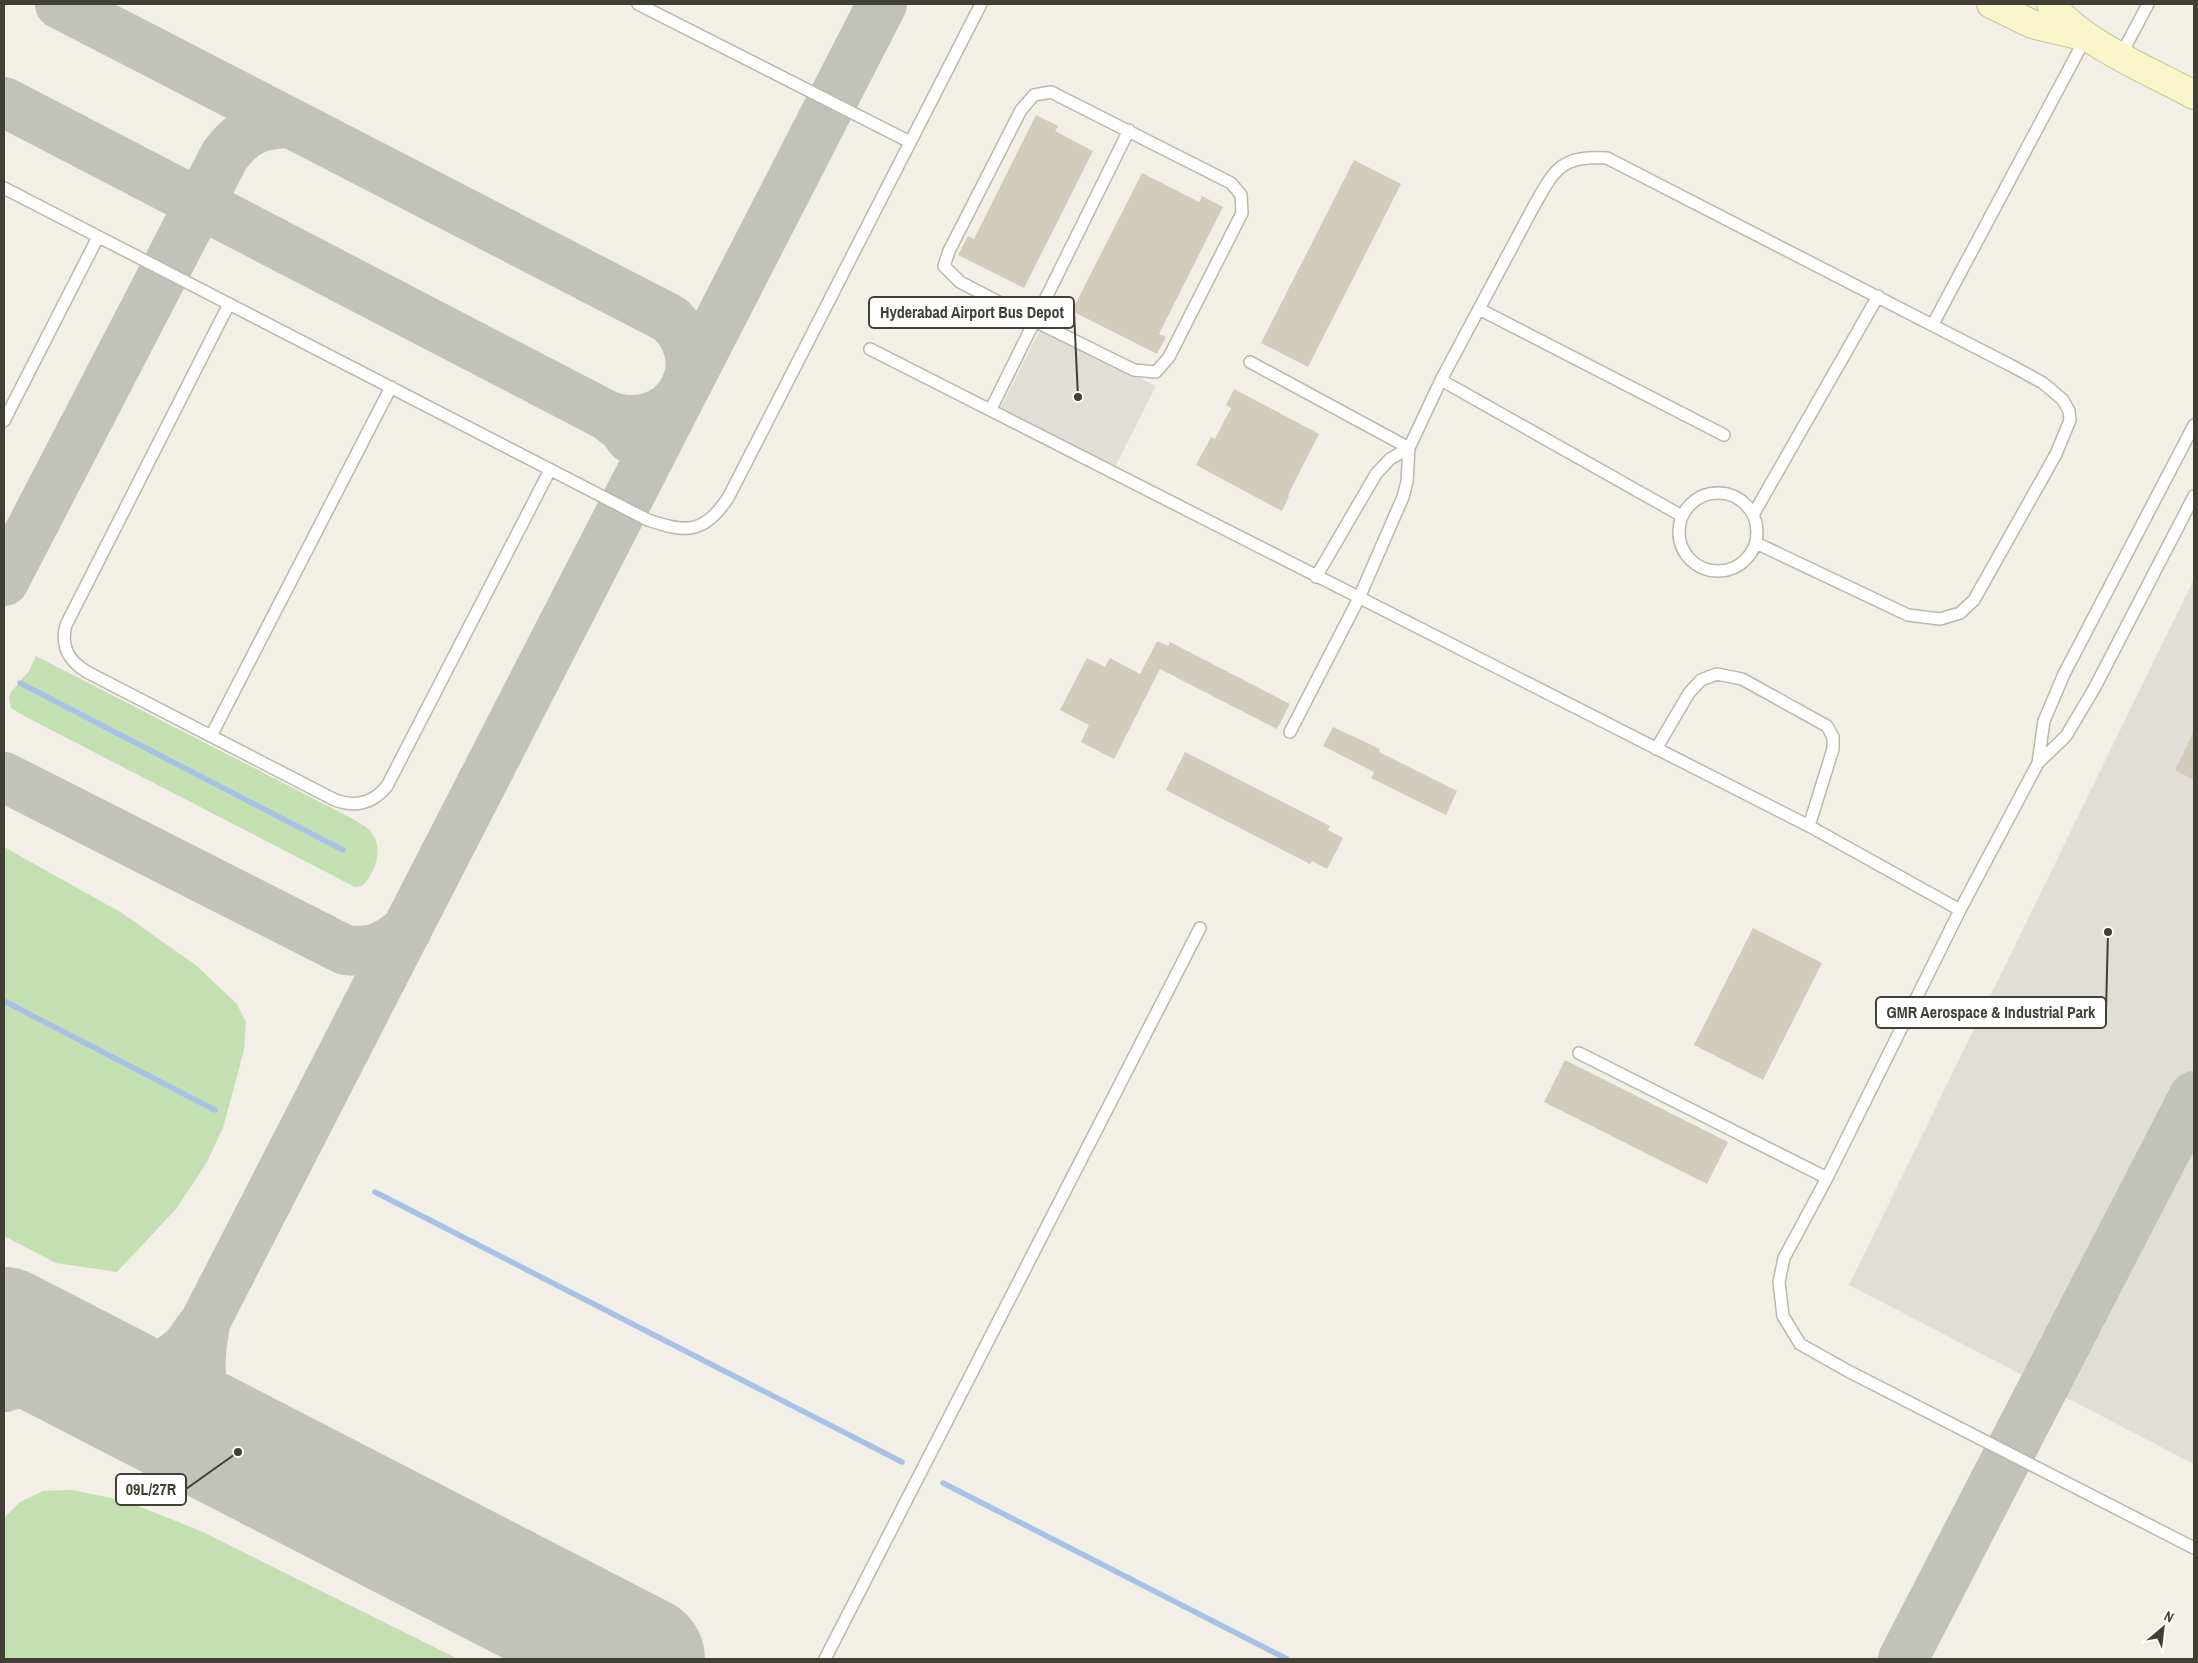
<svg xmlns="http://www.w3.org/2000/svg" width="2198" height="1663" font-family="'Archivo Narrow',sans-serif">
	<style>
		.industrial { fill: #e0ded7 }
		.green { fill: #c4e0b3 }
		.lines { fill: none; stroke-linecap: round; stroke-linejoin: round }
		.stream { stroke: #a8c2e7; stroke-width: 5.5 }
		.taxiway { stroke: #c2c2bd; stroke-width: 50 }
		.runway { stroke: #c2c2bd; stroke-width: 126 }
		.building { fill: #d1ccbc }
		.lane-casing { stroke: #bbb8a9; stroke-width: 14 }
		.secondary-casing { stroke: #c8c498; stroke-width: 30 }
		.lane { stroke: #fff; stroke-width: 11 }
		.secondary { stroke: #f8f5c8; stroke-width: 28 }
		.leader { fill: none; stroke: #424036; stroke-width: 2 }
		.callout-dot { fill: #424036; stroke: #fff; stroke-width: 2 }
		.callout { fill: #fff; stroke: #424036; stroke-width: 2 }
		.callout-label { font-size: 16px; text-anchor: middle; font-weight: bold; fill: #424036 }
	</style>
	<rect width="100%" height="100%" fill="#f1efe6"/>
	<!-- industrial -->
	<path class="industrial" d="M1041,328L1156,386L1115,467L1000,409Z
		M2194,579V1464L1849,1285Z"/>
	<!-- green -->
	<path class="green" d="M36,656L353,819C359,823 366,826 370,831C385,846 375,874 362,886L355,887L26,717L11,708L9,698L11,692L29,671Z
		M4,847L122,913L197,966L237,1004L246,1022L244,1050L223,1128L206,1164L176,1209L117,1272L56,1263L4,1236Z
		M72,1490L126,1501L203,1532L458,1659H4V1518L20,1502L43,1491Z"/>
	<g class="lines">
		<!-- stream -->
		<path class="stream" d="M20,683L343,850
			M4,1001L215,1110
			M375,1192L902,1462
			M943,1483L1287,1659"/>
		<!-- taxiway -->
		<path class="taxiway" d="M60,4L670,319C720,367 671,440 606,415
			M4,102L606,415L623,428L630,438
			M4,581L225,155C244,130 259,124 289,123
			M4,777L345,950C374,953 384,948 407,930
			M206,1320C194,1378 200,1406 238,1452
			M4,1387L34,1379L62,1378L107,1384L137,1378L162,1367L186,1348L206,1320L882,4
			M1903,1659L2194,1096"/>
		<!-- runway -->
		<path class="runway" d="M4,1330L642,1659"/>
	</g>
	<!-- building -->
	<path class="building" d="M1036,115L1058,126L1055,131L1093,151L1024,288L958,255L968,236L974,239Z
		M1354,160L1401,184L1308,367L1261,343Z
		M1142,173L1199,202L1202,196L1223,207L1159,334L1166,337L1157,354L1072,311Z
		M1234,389L1319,434L1288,495L1289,496L1282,511L1196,465L1211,437L1215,439L1231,408L1226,405Z
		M1157,641L1168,646L1170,642L1290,704L1277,729L1160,669L1114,759L1081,742L1089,725L1060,710L1087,658L1105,667L1110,658L1140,674Z
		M1333,727L1380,749L1379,752L1457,791L1446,815L1371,778L1374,772L1323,746Z
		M2194,731V780L2175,770Z
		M1185,752L1330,826L1328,830L1343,838L1327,869L1312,861L1310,864L1166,790Z
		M1753,928L1822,963L1763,1080L1694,1045Z
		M1565,1060L1728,1142L1707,1184L1544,1102Z"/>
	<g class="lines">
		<defs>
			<path id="lane" d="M638,4L910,142
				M2121,55L2148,4
				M1051,92L1231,183L1241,195L1242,213L1169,357L1156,372L1134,370L1035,321L960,282L944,266L949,251L1021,110L1034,95Z
				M4,188L648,520C686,533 704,534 728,498L981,4
				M229,304L66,625C60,647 69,661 87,672L335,800C356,808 373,803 387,786L550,470
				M1479,309L1724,435
				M1933,324L2086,37
				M870,349L1809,826L1960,910
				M1250,362L1409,448
				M1441,380L1682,516
				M991,409L1129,130
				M4,421L98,237
				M1679 532a39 39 0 1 1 78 0a39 39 0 1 1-78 0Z
				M2194,496L2094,689L2066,736L2038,763L1960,910L1827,1178L1784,1258L1779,1282L1783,1316L1800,1344L1848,1371L2194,1548
				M1753,515L1878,296
				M1316,577L1376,474L1390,459L1409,448
				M1290,732L1359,598L1403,497L1407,482L1409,448L1441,380L1535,204C1556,167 1562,156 1607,158L2010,365L2043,383L2063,400L2069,411L2070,420L2056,454L1974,600L1960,613L1940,619L1908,615L1756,543
				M211,736L391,387
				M1656,749L1689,693L1701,680L1717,674L1742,679L1827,726L1833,737V749L1809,826
				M2038,763L2044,721L2064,674L2194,425
				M1579,1053L1827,1178
				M825,1659L1200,928"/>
			<path id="secondary" d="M1991,4L2032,24L2082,36
				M2051,4C2081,43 2150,71 2194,95"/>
		</defs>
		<!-- lane casing -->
		<use href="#lane" class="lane-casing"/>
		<!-- secondary casing -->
		<use href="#secondary" class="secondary-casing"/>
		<!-- lane -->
		<use href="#lane" class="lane"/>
		<!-- secondary -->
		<use href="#secondary" class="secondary"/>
	</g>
	<!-- callouts -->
	<path class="leader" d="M1078 397L1074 312M2108 932L2106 1012M238 1452L186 1489"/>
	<g class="callout-dot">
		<circle cx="1078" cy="397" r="5"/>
		<circle cx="2108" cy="932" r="5"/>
		<circle cx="238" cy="1452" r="5"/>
	</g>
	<g class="callout">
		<rect x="869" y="297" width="205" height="31" rx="5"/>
		<rect x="1876" y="997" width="230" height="31" rx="5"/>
		<rect x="116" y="1474" width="70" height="31" rx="5"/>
	</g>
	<g class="callout-label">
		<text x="972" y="318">Hyderabad Airport Bus Depot</text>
		<text x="1991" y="1018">GMR Aerospace &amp; Industrial Park</text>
		<text x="151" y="1495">09L/27R</text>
	</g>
	<!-- border -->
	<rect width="2198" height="1663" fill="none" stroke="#424036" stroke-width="10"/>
	<!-- north arrow -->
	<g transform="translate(2163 1628) rotate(28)" stroke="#ffffff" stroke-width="4" paint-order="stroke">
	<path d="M0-4L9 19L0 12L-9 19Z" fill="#424036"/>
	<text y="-8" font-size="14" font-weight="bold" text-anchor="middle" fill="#424036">N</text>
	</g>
</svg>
